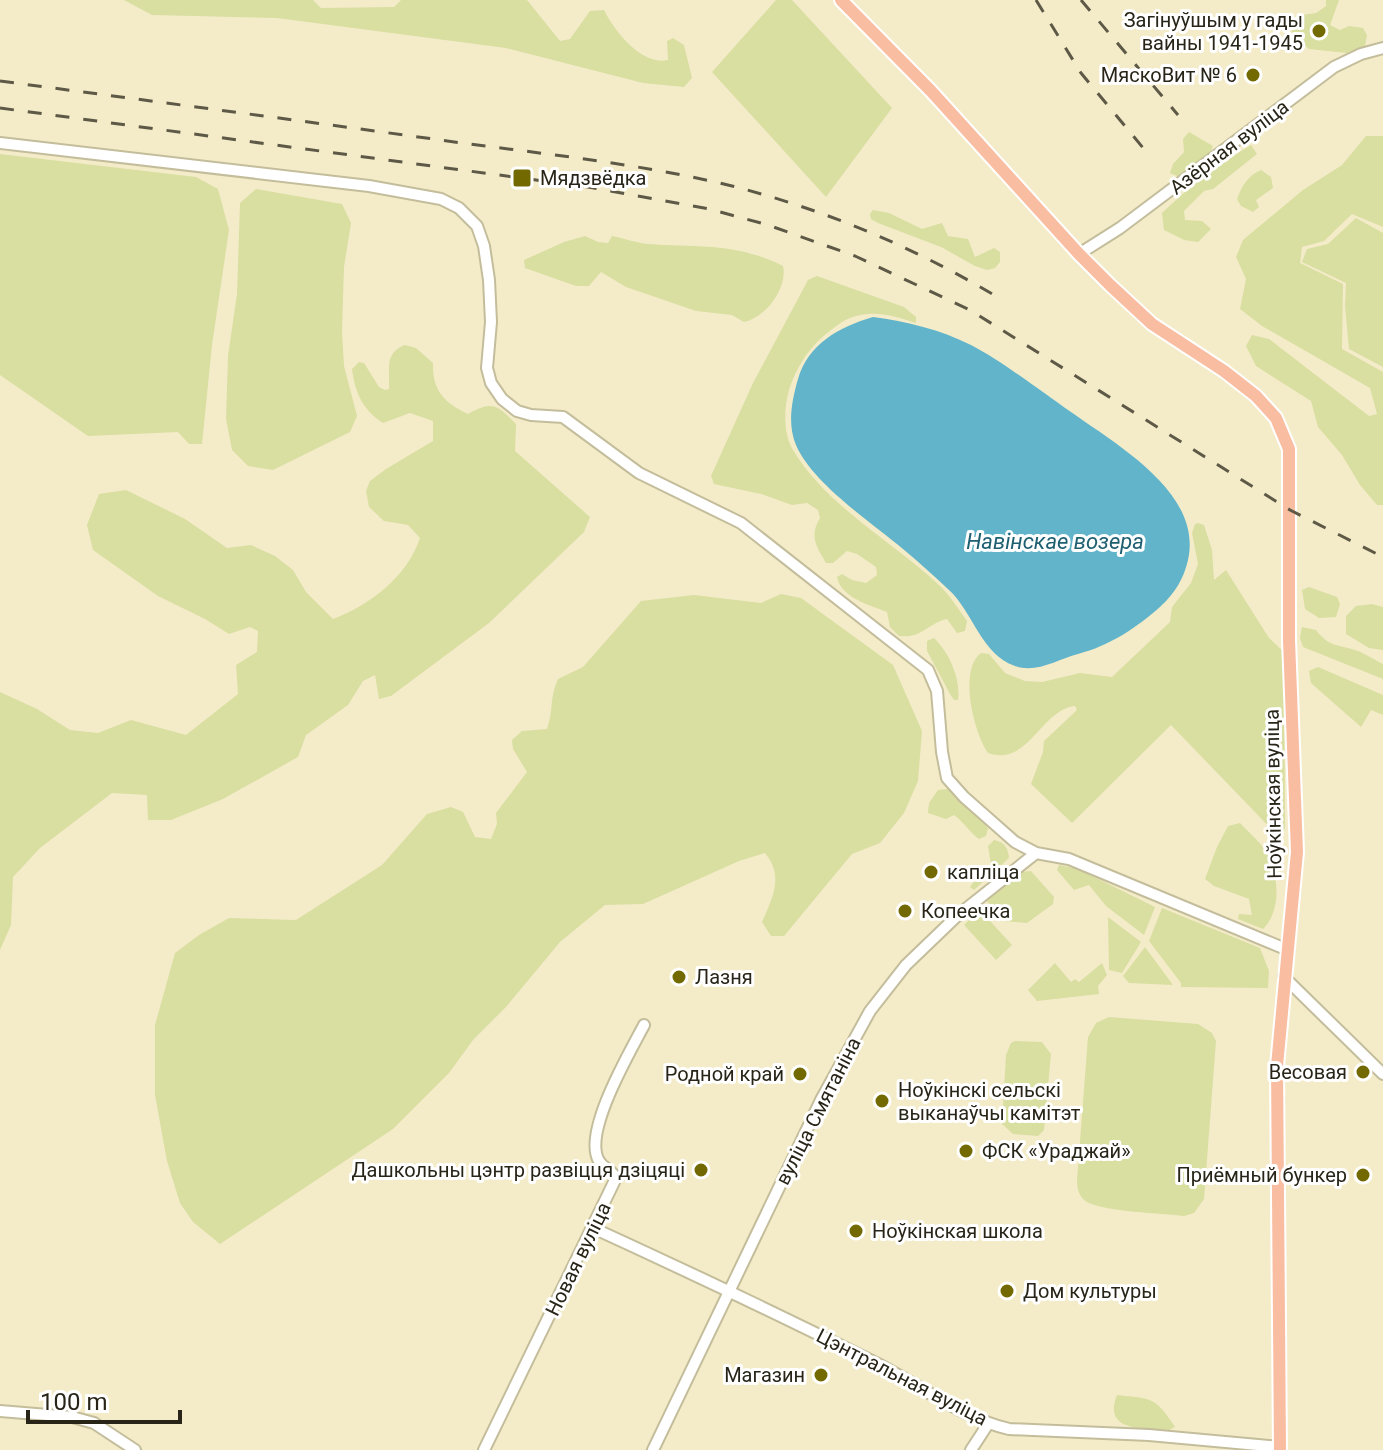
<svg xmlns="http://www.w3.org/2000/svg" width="1383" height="1450" font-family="Roboto,sans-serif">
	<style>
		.green { fill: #d9dea1 }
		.water { fill: #62b4cb }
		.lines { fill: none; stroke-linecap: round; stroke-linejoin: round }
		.minor-casing { stroke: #c4bd9b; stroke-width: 14 }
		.major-casing { stroke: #fff; stroke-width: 16 }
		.minor { stroke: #fff; stroke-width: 10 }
		.major { stroke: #f9bda1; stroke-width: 12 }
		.rail { stroke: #5d5946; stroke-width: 3; stroke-dasharray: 14 14; stroke-linecap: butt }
		.poi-dot { fill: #726900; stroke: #fff; stroke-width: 3 }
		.labels { text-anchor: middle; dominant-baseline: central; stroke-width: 6; stroke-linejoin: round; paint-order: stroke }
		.poi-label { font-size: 20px; fill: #282518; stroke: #fff; text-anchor: start }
		.street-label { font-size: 20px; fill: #282518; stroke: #fff }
		.water-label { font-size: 22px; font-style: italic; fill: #1e6071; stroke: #fff }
	</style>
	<rect width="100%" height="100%" fill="#f4ecc9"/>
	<!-- green -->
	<path class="green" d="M124,0H313L321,8L394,7L401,0H527L560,41L570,39L590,11L604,10C615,32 642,66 668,60L667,41L673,38L684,45L692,78L684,87L643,83L506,48L277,18L152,15Z
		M776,0H792L892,108L826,197L712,72Z
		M1326,0H1339L1330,25L1340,30L1349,26L1363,28L1367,35L1365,46L1347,53L1309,49L1297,38L1290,37L1293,28L1302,15L1316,13L1326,6Z
		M1189,132L1213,146L1210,153L1179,177L1170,173L1173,164L1184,152L1183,139Z
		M1366,136H1383V227L1352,214L1324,241L1302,247L1300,263L1343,284L1342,349L1383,372V505H1377L1360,485L1342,455L1318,427L1311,401L1256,366L1246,346L1252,335L1269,339L1369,416L1377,414L1370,388L1262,326L1240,309L1246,279L1236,257L1243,240L1303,190L1342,165Z
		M1251,145L1257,154L1213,189L1204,191L1184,211L1185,220L1202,221L1211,229L1198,242L1184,240L1164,230L1162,213C1189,187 1219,164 1251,145Z
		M0,154L196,177L218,189L229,230L212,345L202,444H189L178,432L88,436L0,375Z
		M1261,170L1271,177L1273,188L1256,200L1259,207L1253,212L1241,206L1237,199C1242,186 1247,176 1261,170Z
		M256,189L342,204L351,223L344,267L342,331L344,366L357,416L350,432L273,470L248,466L232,450L226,419L228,356L237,294L240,203Z
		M873,210L889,213L922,229L942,223L948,236L968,239L975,257L994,248L1000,252V262L995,268L987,270L975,266L941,247L878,223L871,219L870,214Z
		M1356,218L1383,233V367L1349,349L1345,306L1346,283L1302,262L1307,249L1328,244Z
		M585,236L598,242L608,243L612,236C624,238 636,243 648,244C701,248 734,242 783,266C788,288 765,318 744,322L732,315L696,311L626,287L601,272L589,286H576L525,268L524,260L564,242Z
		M817,276L904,307L916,317V323C887,313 860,307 835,327C813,343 801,359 791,384C784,404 782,431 793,450C828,508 893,541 941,587C951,597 959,610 967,621L965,631L957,633L947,619C928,623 922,639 899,636L890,627L887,612C870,605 841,598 837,577L842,574L852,580L866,583L877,575L876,567L857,554L847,551L833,563H826C816,546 809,536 820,518L818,510L807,503L792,505L761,494L714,484L711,476L753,383L808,280Z
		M405,345L416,348L433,363C432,390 444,403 468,414C493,400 497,405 516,424L515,451L590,517L584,532L489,623L391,696L379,699L375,675L363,681L348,705L306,735L298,757L223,799L171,820H148L147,795L112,793L40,848L13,877L11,925L0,950V692L37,709L70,730L98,733L131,720L186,735L238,694L236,665L257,652L258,631L250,627L229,634L205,619L158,596L93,550L87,525L99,494L126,490L185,519L227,548L251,545L275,556L293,570L306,592L333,619C370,605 407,577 420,538L408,525L384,521L369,507L366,491L370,481L386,469L433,441V421L410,413L383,423C363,410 355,393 352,369L359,362L364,363L379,387L385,390L389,389C390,369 384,353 405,345Z
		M1198,523L1204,525L1212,550L1214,580L1226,570L1269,638L1284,652L1285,828L1281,839L1171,725L1072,823L1031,784L1043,752L1044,741L1077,710L1075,706C1040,710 1029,767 988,753C974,733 958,670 981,653L989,654L1005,673L1025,681L1042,682L1080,673L1112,677L1170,622L1172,607L1191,583L1198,564L1192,533L1195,524Z
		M1309,587L1337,597L1340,604L1336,617L1319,618L1305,609L1302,590Z
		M781,594L801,598L893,665L922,731L918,781L904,813L880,843L852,854L784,936H771L762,922C773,897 784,876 765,853L739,861L643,904L605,905L560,942L506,1007L473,1040L449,1073L393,1129L220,1244L193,1222L180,1203L167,1161L155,1095V1025L175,953L199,935L229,918L296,920L382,865L427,814L451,807L463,812L475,837L491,839L497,824L496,813L527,772L513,749L512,740L522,731L547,729C554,709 549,699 558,679L583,667L641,601L694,595L761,603Z
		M1372,604L1383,607V650L1369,648L1346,634V616L1356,606Z
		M1302,627L1316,630C1330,648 1338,644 1358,651C1366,654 1375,660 1383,664V679L1303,647L1300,638Z
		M934,638C949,652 961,679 958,700H954L950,694L927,651V641Z
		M1318,667L1383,695V715L1371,710L1361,727L1311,683L1309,671Z
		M948,789L961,797L988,828L986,836L979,839C969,832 964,822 954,815L946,819L928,813L929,803L938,790Z
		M1240,823C1249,833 1264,845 1269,857C1279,880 1281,911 1263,929L1238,919L1239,914L1252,915L1249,899L1214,886L1205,879L1217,847L1228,826Z
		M994,840C1005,842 1008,848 1009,858L974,890L970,887C976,878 985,873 991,864L988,846Z
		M1059,865L1078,869L1155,907L1144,935L1106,906L1089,885L1074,890L1057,870Z
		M1031,871L1054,897L1053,904L1027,923L1004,921L987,901L1021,872Z
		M1162,908L1260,948L1269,971L1268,988L1181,987V983L1149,941Z
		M980,910L1012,945L996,960L964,925Z
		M1108,917L1141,942L1122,973L1109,970Z
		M1145,947L1173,985L1129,983L1123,976Z
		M1055,963L1071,982L1075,979L1079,982L1102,963L1107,975L1098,986L1099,994L1037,1001L1028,990Z
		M1109,1017L1198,1024L1212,1033L1216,1041L1204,1199L1194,1213L1184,1216C1162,1213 1105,1212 1087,1202C1079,1197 1077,1189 1077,1180L1088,1037L1096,1023Z
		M1015,1041L1042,1042L1051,1054L1044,1130L1038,1136L1013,1134L1002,1124L1006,1055L1011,1043Z
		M1117,1395C1152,1399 1155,1396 1175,1427L1169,1430C1145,1428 1102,1433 1117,1395Z"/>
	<!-- water -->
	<path class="water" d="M873,317C906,321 941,330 971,345C1002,361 1042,392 1071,412C1117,445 1203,493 1188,560C1184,578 1175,593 1161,606C1138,627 1109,646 1078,654C1058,659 1036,674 1015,666C981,654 973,612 949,590C934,576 919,562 903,549C872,523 812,483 796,445C787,424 792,400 798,379C808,344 839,327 873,317Z"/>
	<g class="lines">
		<defs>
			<path id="minor" d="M0,143L369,186L441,199L459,208L477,226L484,246L489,280L491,322L487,368L491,383L502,399L517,411L531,415L563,417L639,473L741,523L928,670L937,691L942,752L947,778L964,797L1015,842L1036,853L1069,859L1288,950
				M1079,254L1120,228L1334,67L1361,54L1383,48
				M1284,977L1383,1074
				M593,1228C689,1272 784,1317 878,1364C919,1385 965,1419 1009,1429L1149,1435L1280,1447
				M0,1411L72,1417L94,1423L135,1450
				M484,1450L616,1178C612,1170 603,1168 599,1161C582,1133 630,1052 644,1025
				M653,1450L821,1100L870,1011L906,965L957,916L1036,853
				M971,1450L988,1424"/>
			<path id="major" d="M841,0L931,91L1079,254L1110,285L1152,324L1224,371L1256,396L1276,418L1289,449V640L1297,852L1277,1066L1280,1450"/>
		</defs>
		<!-- minor casing -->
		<use href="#minor" class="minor-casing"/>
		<!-- major casing -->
		<use href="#major" class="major-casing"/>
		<!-- minor -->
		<use href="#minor" class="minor"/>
		<!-- major -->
		<use href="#major" class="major"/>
		<!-- rail -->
		<path class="rail" d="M1036,0L1081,73L1144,149
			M1081,0L1178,115
			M0,81C144,100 288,119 433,139C532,153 634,162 732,186C826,210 916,248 999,298
			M0,108L588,187L709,209L768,225L855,256L970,310L1290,510L1383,557"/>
	</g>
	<!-- markers -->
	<g class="poi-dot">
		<circle cx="1319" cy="31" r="8"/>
		<circle cx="1253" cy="75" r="8"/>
		<rect x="512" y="168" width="20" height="20" rx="4"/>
		<circle cx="931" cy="872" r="8"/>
		<circle cx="905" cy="911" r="8"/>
		<circle cx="679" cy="977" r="8"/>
		<circle cx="1363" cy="1072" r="8"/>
		<circle cx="800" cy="1074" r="8"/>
		<circle cx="882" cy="1101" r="8"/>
		<circle cx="966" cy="1151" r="8"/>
		<circle cx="701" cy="1170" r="8"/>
		<circle cx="1363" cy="1175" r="8"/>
		<circle cx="856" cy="1231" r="8"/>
		<circle cx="1007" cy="1291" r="8"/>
		<circle cx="821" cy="1375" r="8"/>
	</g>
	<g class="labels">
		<!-- poi labels -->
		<g class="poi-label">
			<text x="1303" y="20" text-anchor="end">Загінуўшым у гады<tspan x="1303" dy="23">вайны 1941-1945</tspan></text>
			<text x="1237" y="75" text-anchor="end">МяскоВит № 6</text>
			<text x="540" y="178">Мядзвёдка</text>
			<text x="947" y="872">капліца</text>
			<text x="921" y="911">Копеечка</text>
			<text x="695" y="977">Лазня</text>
			<text x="1347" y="1072" text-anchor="end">Весовая</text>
			<text x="784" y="1074" text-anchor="end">Родной край</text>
			<text x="898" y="1090">Ноўкінскі сельскі<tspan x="898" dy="23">выканаўчы камітэт</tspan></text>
			<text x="982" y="1151">ФСК «Ураджай»</text>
			<text x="685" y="1170" text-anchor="end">Дашкольны цэнтр развіцця дзіцяці</text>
			<text x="1347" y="1175" text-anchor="end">Приёмный бункер</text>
			<text x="872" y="1231">Ноўкінская школа</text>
			<text x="1023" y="1291">Дом культуры</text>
			<text x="805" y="1375" text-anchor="end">Магазин</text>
		</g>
		<!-- street labels -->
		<g class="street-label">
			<text transform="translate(1229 147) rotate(-37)">Азёрная вуліца</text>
			<text transform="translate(1273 794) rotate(-91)">Ноўкінская вуліца</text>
			<text transform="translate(818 1111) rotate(-63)">вуліца Смятаніна</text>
			<text transform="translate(578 1259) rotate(-64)">Новая вуліца</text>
			<text transform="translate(902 1377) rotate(27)">Цэнтральная вуліца</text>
		</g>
		<!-- water labels -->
		<g class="water-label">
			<text x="1055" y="541">Навінскае возера</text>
		</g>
	</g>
	<!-- scale -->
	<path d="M28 1410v12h152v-12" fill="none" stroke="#282518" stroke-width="4"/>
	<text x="40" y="1410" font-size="24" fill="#282518" stroke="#ffffff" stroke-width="6" paint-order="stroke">100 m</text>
</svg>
